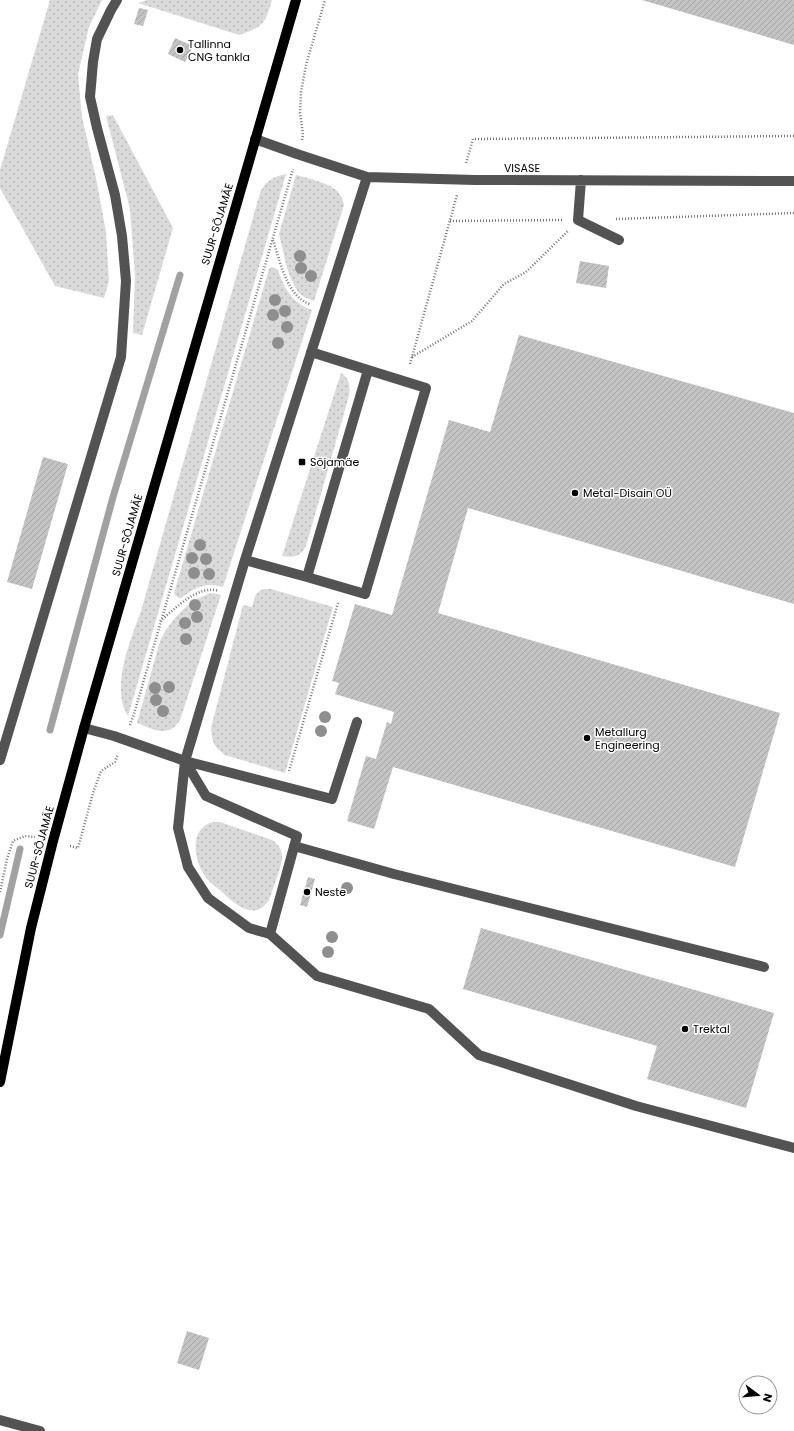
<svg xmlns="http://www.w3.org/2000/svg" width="794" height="1431" font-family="Poppins,sans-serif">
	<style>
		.grass { fill: url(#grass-dots) }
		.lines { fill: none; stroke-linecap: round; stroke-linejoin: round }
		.stream { stroke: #a1a1a1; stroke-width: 7 }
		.building { fill: url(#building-hatch) }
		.path { stroke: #757575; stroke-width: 2.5; stroke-dasharray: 1 2; stroke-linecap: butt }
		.minor { stroke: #535353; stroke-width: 10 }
		.major { stroke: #000; stroke-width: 10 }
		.tree { fill: #8e8e8e }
		.poi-dot { fill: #000; stroke: #fff; stroke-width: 1.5 }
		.labels { text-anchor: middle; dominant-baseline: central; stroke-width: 3; stroke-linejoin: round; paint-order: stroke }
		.poi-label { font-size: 11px; fill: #000; stroke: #fff; text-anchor: start }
		.street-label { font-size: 11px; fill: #000; stroke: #fff }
	</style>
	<defs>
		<pattern id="grass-dots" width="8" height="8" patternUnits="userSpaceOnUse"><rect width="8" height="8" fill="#dadada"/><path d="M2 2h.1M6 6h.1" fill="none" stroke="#b9b9b9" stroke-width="1.8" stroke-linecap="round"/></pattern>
		<pattern id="building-hatch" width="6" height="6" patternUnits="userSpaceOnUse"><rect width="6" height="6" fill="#c3c3c3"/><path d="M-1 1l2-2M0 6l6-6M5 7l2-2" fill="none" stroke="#a6a6a6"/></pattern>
	</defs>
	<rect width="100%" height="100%" fill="#fff"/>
	<!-- grass -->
	<path class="grass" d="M50,0H102L89,27L78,74L82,117L96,178L106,232L109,281L104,298L55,286L0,188V170Z
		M147,0H272C265,24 263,27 239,35L138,3Z
		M113,115L173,228L142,335L133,333L135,275L130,209L106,116Z
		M286,174L128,716C110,688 131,639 141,611L260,193C265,181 274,176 286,174Z
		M296,175C308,178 329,183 337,191C341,195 343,200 344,205L314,301L304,297L298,292L292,281L287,268L279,234Z
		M271,267L275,268L278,270C284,288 292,303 312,310L223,587C204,582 197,587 181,598C178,598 176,597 174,593L269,269Z
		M341,373C350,379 350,386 349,396L306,546C300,557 294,558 282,556Z
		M264,589H271L333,607L285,773L225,755C214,746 212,743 211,728L243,605L252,607C254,599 255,592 264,589Z
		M213,593L221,595L180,720C168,739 153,729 137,723L160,641C170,621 190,597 213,593Z
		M214,822H220L272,840C277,843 281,848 282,854C284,862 272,891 269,900C254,923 234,903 221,891C215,886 208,881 205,876C193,859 189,827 214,822Z"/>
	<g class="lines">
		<!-- stream -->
		<path class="stream" d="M50,730L113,497L180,275
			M0,935L20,849"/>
	</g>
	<!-- building -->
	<path class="building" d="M642,0H794V45Z
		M139,8L148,10L143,26L134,24Z
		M175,38L193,46L185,62L168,54Z
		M580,261L609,266L606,288L576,283Z
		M519,335L794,413V604L468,508L438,613L780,713L735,867L393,767L374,829L347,821L366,756L376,759L387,722L391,724L394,712L335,694L339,683L332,681L355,604L392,615L449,420L490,432Z
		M43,457L68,464L32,589L7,582Z
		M308,877L315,879L307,907L300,905Z
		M481,928L774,1013L746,1108L647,1079L657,1046L463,989Z
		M187,1331L209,1338L199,1370L177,1363Z"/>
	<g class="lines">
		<!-- path -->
		<path class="path" d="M302,140L303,135L300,113L301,92L306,65L325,0
			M466,163L473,139L794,136
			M616,219L794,213
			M450,221L563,220
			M273,240C280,261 287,297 310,304
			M412,357L472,321L504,284L526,272L568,231
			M410,364L457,195
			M160,621C175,609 198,584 219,591
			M130,725L134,714L293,169
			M289,771L338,603
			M70,846L78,848L93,793L101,771L115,762L118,754
			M0,892L7,859L13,841L25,836L35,837"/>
		<!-- minor -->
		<path class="minor" d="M255,139L297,154L367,177L475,180L794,181
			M581,180L578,220L619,240
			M245,560L307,577L368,370L311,352
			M307,577L365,594L426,388L368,370
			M84,728L114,736L185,761L332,799L357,722
			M0,760L121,357L126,281L122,236L115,195L97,128L90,97L93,62L97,39L111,10L117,0
			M185,761L206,796L297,836L270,934L249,928L208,898L188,867L178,828L185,761L245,560L367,177
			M294,846L394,874L764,967
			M270,934L317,976L429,1009L479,1055L636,1106L794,1148
			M0,1420L40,1431"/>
		<!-- major -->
		<path class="major" d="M0,1082L31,928L53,841L84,728L296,0"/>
	</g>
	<!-- trees -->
	<g class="tree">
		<circle cx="300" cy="256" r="6"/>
		<circle cx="301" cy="268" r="6"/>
		<circle cx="311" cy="276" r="6"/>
		<circle cx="275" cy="300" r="6"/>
		<circle cx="285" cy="311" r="6"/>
		<circle cx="273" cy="315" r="6"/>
		<circle cx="287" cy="327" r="6"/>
		<circle cx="278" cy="343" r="6"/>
		<circle cx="200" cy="545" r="6"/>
		<circle cx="192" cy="558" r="6"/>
		<circle cx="206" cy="559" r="6"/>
		<circle cx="194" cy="573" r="6"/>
		<circle cx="209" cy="574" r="6"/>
		<circle cx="195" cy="605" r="6"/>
		<circle cx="197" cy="617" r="6"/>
		<circle cx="185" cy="623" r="6"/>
		<circle cx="186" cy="639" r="6"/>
		<circle cx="169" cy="687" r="6"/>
		<circle cx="155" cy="688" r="6"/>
		<circle cx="156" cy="700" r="6"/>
		<circle cx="163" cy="711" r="6"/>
		<circle cx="325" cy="717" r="6"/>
		<circle cx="321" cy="731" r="6"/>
		<circle cx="347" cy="888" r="6"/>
		<circle cx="332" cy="937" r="6"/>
		<circle cx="328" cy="952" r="6"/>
	</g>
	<!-- markers -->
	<g class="poi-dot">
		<circle cx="180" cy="50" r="4"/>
		<rect x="298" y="458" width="8" height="8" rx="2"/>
		<circle cx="575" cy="493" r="4"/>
		<circle cx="587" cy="738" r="4"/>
		<circle cx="307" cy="892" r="4"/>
		<circle cx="685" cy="1029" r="4"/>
	</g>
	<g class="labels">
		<!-- poi labels -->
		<g class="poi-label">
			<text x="188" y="44">Tallinna<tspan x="188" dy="13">CNG tankla</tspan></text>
			<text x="310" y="462">Sõjamäe</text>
			<text x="583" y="493">Metal-Disain OÜ</text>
			<text x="595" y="732">Metallurg<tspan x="595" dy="13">Engineering</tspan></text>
			<text x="315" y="892">Neste</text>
			<text x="693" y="1029">Trektal</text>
		</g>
		<!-- street labels -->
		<g class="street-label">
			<text x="522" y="168">VISASE</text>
			<text transform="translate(217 224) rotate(-73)">SUUR-SÕJAMÄE</text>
			<text transform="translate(127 535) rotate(-74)">SUUR-SÕJAMÄE</text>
			<text transform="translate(39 847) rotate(-75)">SUUR-SÕJAMÄE</text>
		</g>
	</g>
	<!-- north arrow -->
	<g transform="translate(758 1395) rotate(106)"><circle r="19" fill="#ffffff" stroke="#999999"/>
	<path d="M0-3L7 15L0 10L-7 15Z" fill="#000000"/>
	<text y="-6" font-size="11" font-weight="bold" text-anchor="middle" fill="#000000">N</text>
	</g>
</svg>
